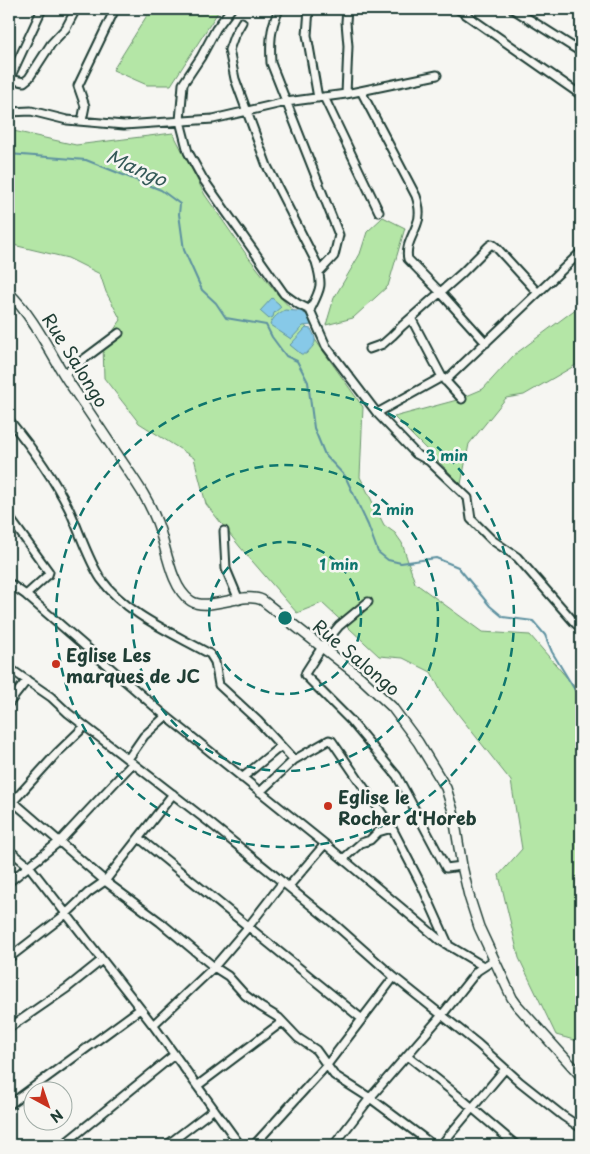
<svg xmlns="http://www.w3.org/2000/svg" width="590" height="1154" font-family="'Playpen Sans',sans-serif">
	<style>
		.green { fill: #b4e6a6; stroke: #6a926d }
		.water { fill: #87c9e8; stroke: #5d91a0 }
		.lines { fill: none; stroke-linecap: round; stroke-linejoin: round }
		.stream { stroke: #5d91a0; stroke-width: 2 }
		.minor-casing { stroke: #1f3d34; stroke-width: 11 }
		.tertiary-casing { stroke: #1f3d34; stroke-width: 12 }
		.minor { stroke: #f6f6f2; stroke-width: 7 }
		.tertiary { stroke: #f6f6f2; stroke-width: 9 }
		.ring { fill: none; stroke: #0f766e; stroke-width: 2.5; stroke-dasharray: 9 6 }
		.poi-dot { fill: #c8321e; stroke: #f6f6f2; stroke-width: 2 }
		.labels { text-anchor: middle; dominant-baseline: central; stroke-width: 5; stroke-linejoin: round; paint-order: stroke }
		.street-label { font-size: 18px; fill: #1f3d34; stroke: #f6f6f2 }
		.poi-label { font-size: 18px; font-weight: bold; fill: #1f3d34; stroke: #f6f6f2; text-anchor: start }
		.water-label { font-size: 19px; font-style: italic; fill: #345958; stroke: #f6f6f2 }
		.centre { fill: #0f766e; stroke: #f6f6f2; stroke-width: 2.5 }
		.ring-label { font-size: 15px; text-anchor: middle; font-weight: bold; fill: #0f766e; stroke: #f6f6f2; stroke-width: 5; stroke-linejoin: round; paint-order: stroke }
	</style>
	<rect width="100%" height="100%" fill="#f6f6f2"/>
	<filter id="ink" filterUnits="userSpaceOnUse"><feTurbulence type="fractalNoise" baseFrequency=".02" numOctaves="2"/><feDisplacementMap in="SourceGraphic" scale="10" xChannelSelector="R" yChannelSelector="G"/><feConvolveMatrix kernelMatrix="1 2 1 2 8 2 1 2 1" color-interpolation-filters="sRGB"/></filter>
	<g filter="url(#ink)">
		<!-- green -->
		<path class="green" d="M151,9H220L171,85H147L113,70Z
			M9,130L76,145L173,133L205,195L246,254L278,295L299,317L363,407L360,477L384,525L395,533L402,543L415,583L482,632L530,635L581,694V1042L556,1035L519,958L499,875L522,849L511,781L443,695L431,672L403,658L379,656L322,603L297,613L240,547L206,504L194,458L139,423L104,378L103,345L121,320L106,292L100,274L68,258L9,244Z
			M383,217L405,228L388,286L353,318L326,325L334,298L360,254L367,232Z
			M581,305V362L524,395L506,398L469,444L461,484L394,417L457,400L483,389L514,355Z"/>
		<!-- water -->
		<path class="water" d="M272,298L279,304L281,307L274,313L273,317L269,319L260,311Z
			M285,310C301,312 305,308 312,325L303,326L291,339L270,325C273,317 279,313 285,310Z
			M306,328L311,329C318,342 316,343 306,354H301L290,345Z"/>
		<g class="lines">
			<!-- stream -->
			<path class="stream" d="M9,154L86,160L161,190L180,204L179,214L184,250L202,290L216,303L226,318L266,325L272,337L286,356L297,361L308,382L314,428L325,455L345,476L368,525L378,552L388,560L401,563L436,558L458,567L490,606L503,617L533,621L545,635L552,652L581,700"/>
			<defs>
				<path id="minor" d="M231,9L216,29L201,57L183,84L180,121L188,152L203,179L284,294L298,304L310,310L326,346L377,413L416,454L429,461L468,498L471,519L492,540L517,557L575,623L581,628
					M309,9L307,35L318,98
					M458,9L581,95
					M513,9L581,52
					M278,12C270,29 270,44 271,63L339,235L334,256L319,272
					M242,22L234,36L229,50L235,79L267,166L316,262C323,286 321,288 310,310
					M9,79L24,82L29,78L51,44L66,28L76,9
					M9,80L42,9
					M361,91L416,196C419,205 421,215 417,224C413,236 405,246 408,259L441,293L486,343
					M346,94L348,46L346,22L347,9
					M324,97L379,212
					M9,112L31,111L67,120L124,125L213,119L286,102L346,94L437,75
					M82,121L85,106L78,86L115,9
					M411,318L442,377L462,399
					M369,349L383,344L392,336L402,326L461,274L489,246L492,244L496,247L538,293
					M64,374L119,333
					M445,381L581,252
					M377,413L442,377
					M9,420C33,449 52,475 69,509C79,530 88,560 101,579C127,615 173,633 210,654L215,662L219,685L258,721L294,760
					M9,517L49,572L48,575L26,595
					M224,531L226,569L239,600
					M9,583L26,595L161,712L325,844L441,941L483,966
					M368,602L339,626L322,647L306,672L305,675L350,720L397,776L446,868L462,866
					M9,668L51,697L68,713L210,823L339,928L394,977L478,1044L520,1082L563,1116L581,1128
					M9,703L27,680
					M128,759L144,736L166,716
					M242,778L281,746
					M260,792L294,760L329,740L332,741L360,782L391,826L422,886L449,946
					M9,798L105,881L160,922L214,967L228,976L245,995L261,1007L279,1018L298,1038L316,1050L334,1075L370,1098L433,1145
					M9,806L57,753L85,726
					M139,838L362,1019
					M9,850L29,866L153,1025L240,1145
					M343,859L361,843L370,840L378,832L392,828
					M9,882L60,841L133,763
					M289,886L325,844
					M9,958L66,914L88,893L105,881L173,794
					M153,1025L214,967L249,926L283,882
					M9,1028L67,988L102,960
					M408,1056L457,1095L516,1145
					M197,1086L282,1022
					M9,1105L140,1009
					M63,1145L174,1055
					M167,1145L214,1109
					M254,1145L327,1065L394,977
					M334,1145L370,1098L442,1015L477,971L494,960
					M441,1145L505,1069"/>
				<path id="tertiary" d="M9,293C36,320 48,350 68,381C85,406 102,431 119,457C133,478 148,498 157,522C166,544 170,588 191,601C208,612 245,591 262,600L360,677L392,707L418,742L446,788L453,811L462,866L469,896L479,927L512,998L517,1005L581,1076"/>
			</defs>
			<!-- minor casing -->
			<use href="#minor" class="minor-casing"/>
			<!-- tertiary casing -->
			<use href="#tertiary" class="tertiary-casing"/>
			<!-- minor -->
			<use href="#minor" class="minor"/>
			<!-- tertiary -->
			<use href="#tertiary" class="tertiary"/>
		</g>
	</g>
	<!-- distance rings -->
	<g class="ring">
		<circle cx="285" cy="618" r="76"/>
		<circle cx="285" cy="618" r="153"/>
		<circle cx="285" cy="618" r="229"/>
	</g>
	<!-- markers -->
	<g class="poi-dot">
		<circle cx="56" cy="664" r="5"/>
		<circle cx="328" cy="806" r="5"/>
	</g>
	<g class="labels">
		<!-- street labels -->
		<g class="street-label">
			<text transform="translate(76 360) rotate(58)">Rue Salongo</text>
			<text transform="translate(357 657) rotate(40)">Rue Salongo</text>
		</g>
		<!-- poi labels -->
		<g class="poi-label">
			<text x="66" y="654">Eglise Les<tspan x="66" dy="21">marques de JC</tspan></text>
			<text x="338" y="796">Eglise le<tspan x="338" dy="21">Rocher d'Horeb</tspan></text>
		</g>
		<!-- water labels -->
		<g class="water-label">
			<text transform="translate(137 167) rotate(24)">Mango</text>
		</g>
	</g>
	<circle cx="285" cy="618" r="8" class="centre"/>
	<g class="ring-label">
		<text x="447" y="461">3 min</text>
		<text x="393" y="515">2 min</text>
		<text x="339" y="570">1 min</text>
	</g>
	<!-- margin -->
	<rect width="590" height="1154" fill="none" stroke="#f6f6f2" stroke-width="30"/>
	<rect x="15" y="15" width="560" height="1124" fill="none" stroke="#1f3d34" stroke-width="2" filter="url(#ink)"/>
	<!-- north arrow -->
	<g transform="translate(48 1106) rotate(140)"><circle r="24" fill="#f6f6f2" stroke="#a0aca6"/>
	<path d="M0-4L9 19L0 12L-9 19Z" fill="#c8321e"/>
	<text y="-8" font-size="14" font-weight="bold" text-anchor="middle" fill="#1f3d34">N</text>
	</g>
</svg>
